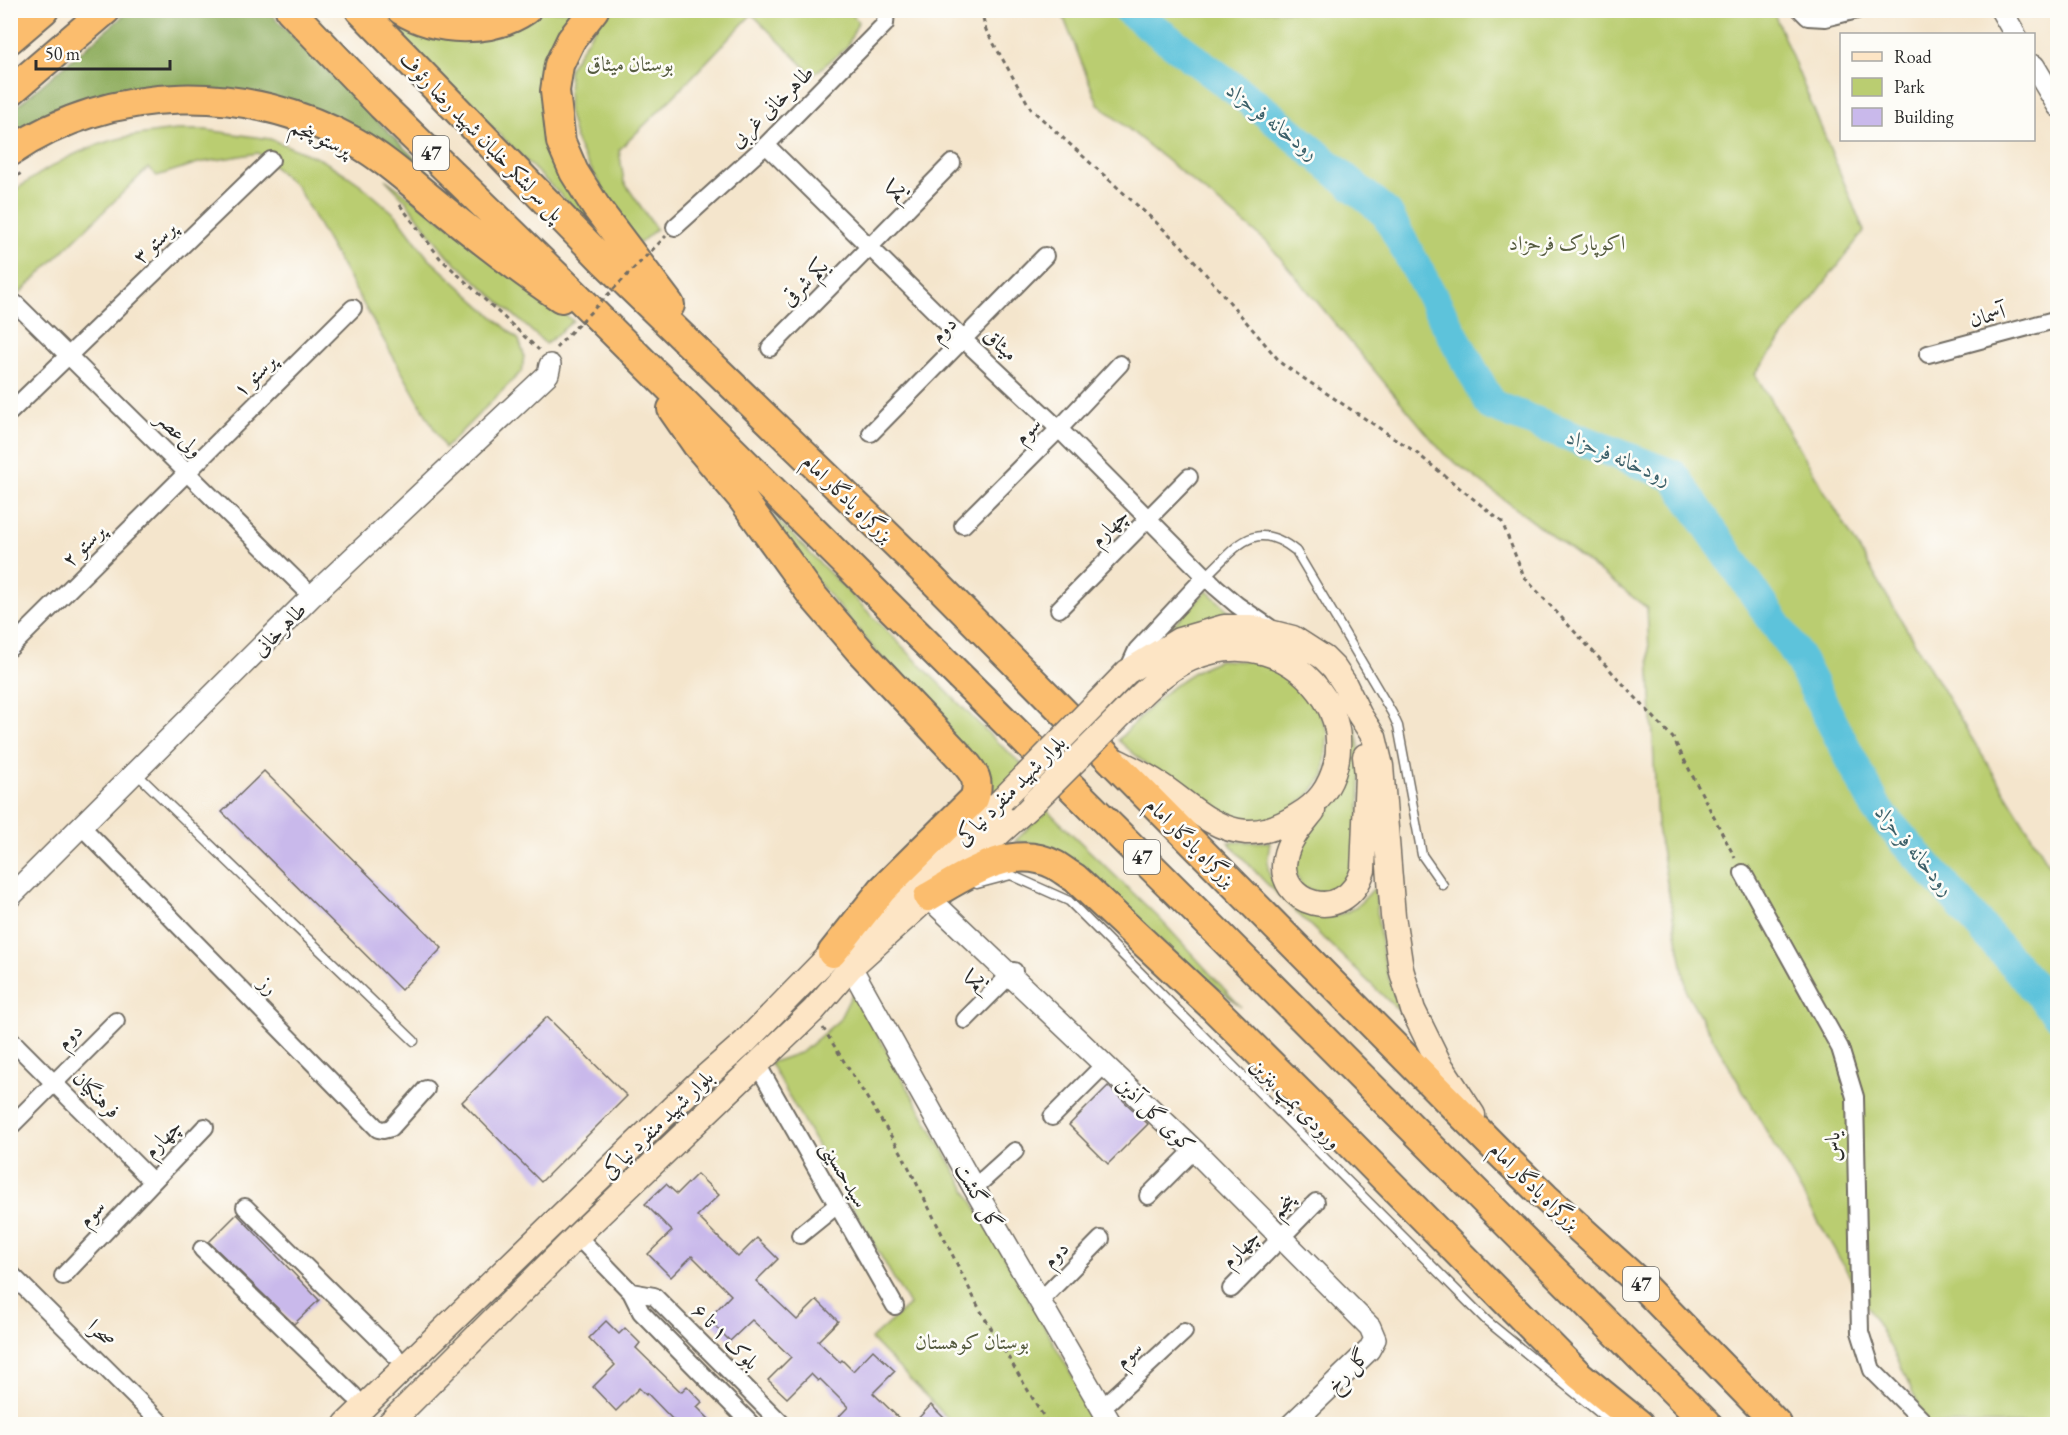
<svg xmlns="http://www.w3.org/2000/svg" width="2068" height="1435" font-family="'EB Garamond',Amiri,serif">
	<style>
		.green { fill: #bacd71; stroke: #727c4e; stroke-width: 1.5 }
		.forest { fill: #93b063; stroke: #5f6e47; stroke-width: 1.5 }
		.lines { fill: none; stroke-linecap: round; stroke-linejoin: round }
		.river { stroke: #5dc3db; stroke-width: 32 }
		.building { fill: #c9b9eb }
		.service-casing { stroke: #716c63; stroke-width: 11 }
		.minor-casing { stroke: #716c63; stroke-width: 20 }
		.tertiary-casing { stroke: #716c63; stroke-width: 24 }
		.secondary-casing { stroke: #716c63; stroke-width: 27 }
		.trunk-casing { stroke: #716c63; stroke-width: 32 }
		.path { stroke: #716c63; stroke-width: 3; stroke-dasharray: 4.5 4.5; stroke-linecap: butt }
		.service { stroke: #fff; stroke-width: 8 }
		.minor { stroke: #fff; stroke-width: 16 }
		.tertiary { stroke: #fff; stroke-width: 21 }
		.secondary { stroke: #fde5c5; stroke-width: 24 }
		.trunk { stroke: #fbbd6e; stroke-width: 28 }
		.secondary-bridge-casing { stroke: #716c63; stroke-width: 27; stroke-linecap: butt }
		.path-bridge { stroke: #716c63; stroke-width: 3; stroke-dasharray: 4.5 4.5; stroke-linecap: butt }
		.secondary-bridge { stroke: #fde5c5; stroke-width: 24 }
		.labels { text-anchor: middle; dominant-baseline: central; stroke-width: 5; stroke-linejoin: round; paint-order: stroke }
		.shield { fill: #fdfcf7; stroke: #6a6a68; stroke-width: 1.5 }
		.shield-label { font-size: 20px; font-weight: bold; fill: #2b2b2b }
		.park-label { font-size: 21px; fill: #565c40; stroke: #fdfcf7 }
		.street-label { font-size: 21px; fill: #2b2b2b; stroke: #fdfcf7 }
		.water-label { font-size: 22px; font-style: italic; fill: #3c6069; stroke: #fdfcf7 }
	</style>
	<rect width="100%" height="100%" fill="#fdfcf7"/>
	<filter id="ink" filterUnits="userSpaceOnUse"><feTurbulence type="fractalNoise" baseFrequency=".0167" numOctaves="2"/><feDisplacementMap in="SourceGraphic" scale="12" xChannelSelector="R" yChannelSelector="G"/><feConvolveMatrix kernelMatrix="1 2 1 2 8 2 1 2 1" color-interpolation-filters="sRGB"/></filter>
	<filter id="wash" filterUnits="userSpaceOnUse"><feTurbulence type="fractalNoise" baseFrequency=".008" numOctaves="4" result="noise"/><feDisplacementMap in="SourceGraphic" scale="24" xChannelSelector="R" yChannelSelector="G"/><feGaussianBlur stdDeviation="1.35" result="paint"/><feColorMatrix in="noise" values="0 0 0 0 0 0 0 0 0 0 0 0 0 0 0 0 0 1.4 0 .05"/><feComposite in="paint" operator="in"/></filter>
	<g filter="url(#wash)">
		<rect width="100%" height="100%" fill="#f4e5cc"/>
		<!-- green -->
		<path class="green" d="M849,10L858,22L847,47L813,75L752,14L674,96L619,150L624,182L656,229L639,244L618,214L582,154L576,141L568,110L569,68L606,11Z
			M375,11L527,19L542,11H572C543,52 537,92 547,141L629,263Z
			M1061,11H1773L1864,231L1755,374L1963,724L2057,877V1424H1927L1899,1362L1687,993L1657,827L1647,608L1444,454L1267,242L1098,104Z
			M177,130H206L270,139L320,159L342,172L361,185L397,216L428,258L519,340L524,355L522,371L445,448L297,187L258,153L198,163L157,176L148,168L11,302V193C45,169 80,147 122,138C140,134 158,132 177,130Z
			M385,179L509,269L573,321L546,344L445,253L405,200Z
			M704,446L995,740L1025,767L974,816L982,796L921,705Z
			M1207,591L1230,612L1165,633Z
			M1219,660L1267,662L1309,691L1328,732L1324,775L1309,795L1283,817L1234,823L1163,779L1118,740C1149,708 1176,676 1219,660Z
			M1356,727L1361,761L1358,872L1332,896L1302,888L1291,861L1345,729Z
			M1047,810L1159,918L1241,1007L1148,931L1054,848L1015,841Z
			M1228,842H1270C1268,854 1266,867 1271,879C1274,887 1282,894 1288,900C1307,916 1329,923 1352,909C1361,904 1368,895 1375,887C1379,935 1382,967 1401,1013L1265,882Z
			M853,992L1100,1424H953L871,1339L909,1305L770,1063L802,1052L839,1020Z"/>
		<!-- forest -->
		<path class="forest" d="M129,11H268L514,258L380,149L224,93L11,144L10,112Z"/>
		<g class="lines">
			<!-- river -->
			<path class="river" d="M1129,10L1268,114L1387,214L1491,405L1674,476L1797,655L1878,811L2058,1014"/>
		</g>
		<g id="blocks">
			<!-- building -->
			<path class="building" d="M264,771L442,948L401,990L222,812Z
				M547,1017L627,1096L541,1182L462,1102Z
				M1108,1086L1148,1124L1108,1164L1069,1125Z
				M697,1174L719,1195L697,1216L738,1257L757,1238L778,1259L756,1281L797,1320L817,1300L838,1321L818,1341L840,1362L842,1360L853,1371L873,1350L895,1371L873,1393L906,1425H831L848,1407L820,1379L818,1381L811,1374L787,1398L768,1380L791,1357L752,1320L730,1341L708,1319L731,1295L692,1256L671,1277L648,1254L672,1231L645,1204L666,1184L677,1194Z
				M237,1214L319,1300L294,1324L209,1242Z
				M606,1321L619,1334L625,1328L640,1343L636,1348L681,1392L687,1386L702,1402L697,1407L715,1425H678L647,1393L646,1395L639,1388L616,1411L593,1387L615,1365L589,1338Z
				M931,1405L951,1425H912Z"/>
		</g>
	</g>
	<g filter="url(#ink)">
		<use href="#blocks" fill-opacity="0" stroke="#716c63" stroke-width="1.5"/>
		<g class="lines">
			<defs>
				<path id="service" d="M1206,576C1237,547 1254,517 1296,551L1392,713L1398,726L1422,855L1443,885
					M136,773L414,1041
					M977,884L1011,875L1069,901L1487,1321L1613,1424"/>
				<path id="minor" d="M1801,10L1808,17L1825,18L1857,10
					M766,145L964,340L1059,429L1216,587L1237,605L1269,627
					M675,227L766,145L885,24L886,10
					M16,304L312,596
					M770,348L952,163
					M1928,354L2058,319
					M10,412L271,160
					M871,433L1045,256
					M963,525L1059,429L1120,364
					M1059,609L1189,477
					M10,648L353,308
					M1127,672L1137,650L1206,576
					M82,827L378,1129L383,1130L391,1128L426,1089
					M1743,873L1840,1048L1855,1097L1860,1332L1872,1370L1926,1424
					M965,1020L1014,971
					M10,1039L152,1181
					M757,1064L895,1306
					M1052,1117L1104,1065
					M10,1127L116,1021
					M974,1188L1015,1151
					M1148,1196L1194,1150
					M245,1207L395,1355
					M800,1235L837,1205
					M577,1236L631,1292L641,1312L751,1424
					M202,1249L354,1396
					M10,1273L162,1424
					M63,1276L205,1127
					M1231,1289L1316,1202
					M631,1292L654,1296L782,1424
					M1040,1301L1101,1239
					M1102,1408L1184,1332"/>
				<path id="tertiary" d="M2001,10L2015,34
					M2034,66L2058,106
					M10,897L312,596L548,374L550,365
					M928,897L1194,1150L1370,1327L1375,1339L1369,1350L1292,1424
					M851,967L974,1188L1111,1424"/>
				<path id="secondary" d="M1096,704L1127,672L1179,640L1224,627H1250L1293,638L1324,658L1334,668L1344,683L1359,714L1374,737L1381,766L1393,916L1401,969L1413,1010L1439,1063L1473,1115
					M1113,723C1136,700 1159,673 1190,659C1241,637 1294,651 1325,699C1337,718 1341,741 1336,764C1330,788 1318,804 1297,816C1281,826 1265,833 1246,832C1210,829 1187,802 1159,784C1147,776 1133,769 1119,762
					M1313,811C1302,825 1288,840 1285,858C1275,903 1345,928 1363,870L1367,775L1365,756
					M346,1424L696,1085L745,1042L832,953L916,881L1002,800
					M389,1424L577,1236L813,1011L851,967L1034,802"/>
				<path id="trunk" d="M290,10L382,106L574,293L1204,919L1707,1424
					M360,10L604,261L915,562L1498,1151L1545,1197L1642,1285L1777,1424
					M401,10C436,32 491,34 526,10
					M594,10L571,40L559,65L555,91L561,142L574,172L596,207L670,305
					M10,39L44,10
					M10,92L106,10
					M10,152C113,83 248,82 355,142C385,159 411,183 438,205C478,238 518,269 561,298
					M672,409L697,445L741,497L811,594L861,652L962,759C974,773 981,780 974,799L882,890L832,953
					M928,897C965,876 1011,842 1055,865C1062,869 1068,874 1075,878L1212,1006L1339,1132L1579,1375L1639,1424"/>
			</defs>
			<!-- service casing -->
			<use href="#service" class="service-casing"/>
			<!-- minor casing -->
			<use href="#minor" class="minor-casing"/>
			<!-- tertiary casing -->
			<use href="#tertiary" class="tertiary-casing"/>
			<!-- secondary casing -->
			<use href="#secondary" class="secondary-casing"/>
			<!-- trunk casing -->
			<use href="#trunk" class="trunk-casing"/>
			<!-- path -->
			<path class="path" d="M981,10L986,30L1031,109L1181,245L1282,364L1414,451L1502,522L1524,577L1673,738L1735,858
				M10,182L21,173
				M400,205L440,258L539,350
				M556,348L569,334
				M823,1028L901,1152L979,1308L1048,1424"/>
			<!-- service -->
			<use href="#service" class="service"/>
			<!-- minor -->
			<use href="#minor" class="minor"/>
			<!-- tertiary -->
			<use href="#tertiary" class="tertiary"/>
			<!-- secondary -->
			<use href="#secondary" class="secondary"/>
			<!-- trunk -->
			<use href="#trunk" class="trunk"/>
			<defs>
				<path id="secondary-bridge" d="M1002,800L1096,704
					M1034,802L1113,723"/>
			</defs>
			<!-- secondary-bridge casing -->
			<use href="#secondary-bridge" class="secondary-bridge-casing"/>
			<!-- path-bridge -->
			<path class="path-bridge" d="M569,334L666,236"/>
			<!-- secondary-bridge -->
			<use href="#secondary-bridge" class="secondary-bridge"/>
		</g>
	</g>
	<g class="labels">
		<!-- shield labels -->
		<g class="shield">
			<rect x="413" y="136" width="36" height="34" rx="4.5"/>
			<rect x="1124" y="840" width="36" height="34" rx="4.5"/>
			<rect x="1623" y="1267" width="36" height="34" rx="4.5"/>
		</g>
		<g class="shield-label">
			<text x="431" y="153">47</text>
			<text x="1142" y="857">47</text>
			<text x="1641" y="1284">47</text>
		</g>
		<!-- park labels -->
		<g class="park-label">
			<text x="630" y="63">بوستان میثاق</text>
			<text x="1567" y="242">اکوپارک فرحزاد</text>
			<text x="972" y="1341">بوستان کوهستان</text>
		</g>
		<!-- street labels -->
		<g class="street-label">
			<text transform="translate(771 106) rotate(-44)">طاهرخانی غربی</text>
			<text transform="translate(482 136) rotate(46)">پل سرلشکر خلبان شهید رضا رئوف</text>
			<text transform="translate(321 137) rotate(24)">پرستو پنجم</text>
			<text transform="translate(895 190) rotate(-46)">یکم</text>
			<text transform="translate(154 242) rotate(-44)">پرستو ۳</text>
			<text transform="translate(804 282) rotate(-45)">یکم شرقی</text>
			<text transform="translate(1987 315) rotate(-15)">آسمان</text>
			<text transform="translate(943 329) rotate(-45)">دوم</text>
			<text transform="translate(1001 344) rotate(43)">میثاق</text>
			<text transform="translate(254 375) rotate(-45)">پرستو ۱</text>
			<text transform="translate(1027 430) rotate(-45)">سوم</text>
			<text transform="translate(180 434) rotate(45)">ولی‌عصر</text>
			<text transform="translate(848 498) rotate(44)">بزرگراه یادگار امام</text>
			<text transform="translate(1109 527) rotate(-45)">چهارم</text>
			<text transform="translate(83 545) rotate(-45)">پرستو ۲</text>
			<text transform="translate(279 629) rotate(-45)">طاهرخانی</text>
			<text transform="translate(1010 790) rotate(-45)">بلوار شهید منفرد نیاکی</text>
			<text transform="translate(1191 842) rotate(45)">بزرگراه یادگار امام</text>
			<text transform="translate(974 980) rotate(-45)">یکم</text>
			<text transform="translate(269 985) rotate(46)">رز</text>
			<text transform="translate(69 1036) rotate(-45)">دوم</text>
			<text transform="translate(97 1094) rotate(45)">فرهنگیان</text>
			<text transform="translate(1296 1103) rotate(45)">ورودی پمپ بنزین</text>
			<text transform="translate(1156 1114) rotate(44)">کوی گل آذین</text>
			<text transform="translate(657 1124) rotate(-44)">بلوار شهید منفرد نیاکی</text>
			<text transform="translate(162 1138) rotate(-46)">چهارم</text>
			<text transform="translate(1832 1147) rotate(-91)">یاس</text>
			<text transform="translate(845 1174) rotate(60)">سیدحسینی</text>
			<text transform="translate(1535 1186) rotate(44)">بزرگراه یادگار امام</text>
			<text transform="translate(979 1196) rotate(60)">گل گشت</text>
			<text transform="translate(1282 1205) rotate(-46)">پنجم</text>
			<text transform="translate(91 1213) rotate(-47)">سوم</text>
			<text transform="translate(1240 1248) rotate(-45)">چهارم</text>
			<text transform="translate(1055 1254) rotate(-45)">دوم</text>
			<text transform="translate(102 1333) rotate(45)">صحرا</text>
			<text transform="translate(726 1336) rotate(45)">بلوک ۱ تا ۶</text>
			<text transform="translate(1128 1354) rotate(-43)">سوم</text>
			<text transform="translate(1347 1370) rotate(-46)">گل رخ</text>
		</g>
		<!-- water labels -->
		<g class="water-label">
			<text transform="translate(1273 121) rotate(38)">رودخانه فرحزاد</text>
			<text transform="translate(1619 457) rotate(23)">رودخانه فرحزاد</text>
			<text transform="translate(1915 850) rotate(50)">رودخانه فرحزاد</text>
		</g>
	</g>
	<!-- margin -->
	<rect width="2068" height="1435" fill="none" stroke="#fdfcf7" stroke-width="36"/>
	<!-- legend -->
	<rect x="1840" y="33" width="195" height="108" fill="#fdfcf7" stroke="#a9a8a5" stroke-width="1.5"/>
	<rect x="1852" y="52" width="30" height="9" fill="#fde5c5" stroke="#a9a8a5" stroke-width="1.5"/>
	<text x="1894" y="63" font-size="18" fill="#2b2b2b">Road</text>
	<rect x="1852" y="78" width="30" height="18" fill="#bacd71" stroke="#a9a8a5" stroke-width="1.5"/>
	<text x="1894" y="93" font-size="18" fill="#2b2b2b">Park</text>
	<rect x="1852" y="108" width="30" height="18" fill="#c9b9eb" stroke="#a9a8a5" stroke-width="1.5"/>
	<text x="1894" y="123" font-size="18" fill="#2b2b2b">Building</text>
	<!-- scale -->
	<path d="M36 60v9h134v-9" fill="none" stroke="#2b2b2b" stroke-width="3"/>
	<text x="45" y="60" font-size="18" fill="#2b2b2b" stroke="#fdfcf7" stroke-width="4.5" paint-order="stroke">50 m</text>
</svg>
